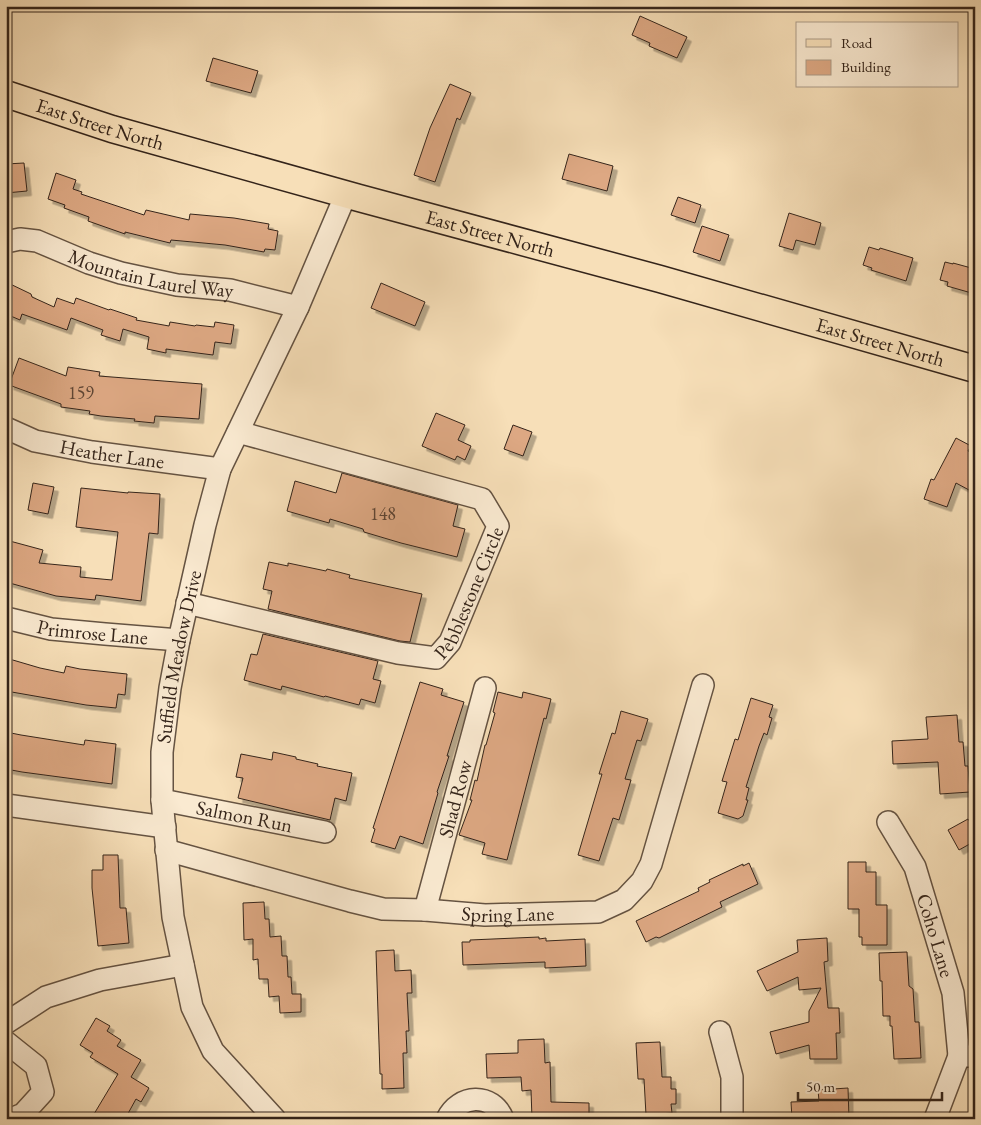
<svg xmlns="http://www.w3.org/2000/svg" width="981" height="1125" font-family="'EB Garamond',serif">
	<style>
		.building { fill: #dda883; stroke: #34241a; filter: url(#shadow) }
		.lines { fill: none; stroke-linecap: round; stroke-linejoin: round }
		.minor-casing { stroke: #655342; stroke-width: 24 }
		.major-casing { stroke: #34241a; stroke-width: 29 }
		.minor { stroke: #faead1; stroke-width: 21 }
		.major { stroke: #f7dfb8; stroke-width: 26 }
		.labels { text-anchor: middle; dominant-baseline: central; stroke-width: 4.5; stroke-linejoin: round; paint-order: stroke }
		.number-label { font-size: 18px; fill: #5e4534 }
		.street-label { font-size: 20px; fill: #34241a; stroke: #faead1 }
	</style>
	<defs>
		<filter id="shadow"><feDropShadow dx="4.5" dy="4.5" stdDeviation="0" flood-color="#0004"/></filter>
	</defs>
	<rect width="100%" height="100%" fill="#f7dfb8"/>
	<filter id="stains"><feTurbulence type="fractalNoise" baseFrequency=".004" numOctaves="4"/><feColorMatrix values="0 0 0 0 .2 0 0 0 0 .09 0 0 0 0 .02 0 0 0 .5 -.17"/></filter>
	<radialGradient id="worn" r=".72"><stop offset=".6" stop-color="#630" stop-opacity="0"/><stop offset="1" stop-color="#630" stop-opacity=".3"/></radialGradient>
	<!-- building -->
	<path class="building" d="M640,16L687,37L677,58L649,46L650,43L632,35Z
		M213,58L258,71L251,93L206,81Z
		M450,84L471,93L460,120L457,118L435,182L414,175L430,128Z
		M569,154L613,166L607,191L562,179Z
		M24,163L27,191L6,193V164Z
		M56,173L76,180L73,189L82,192L81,194L144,215L146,210L189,220L190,214L234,218L269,224L268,229L278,231L275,250L265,249L264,252L225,245L171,240L170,243L125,232V234L88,221L89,217L64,208L65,205L48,199Z
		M678,197L701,205L695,223L671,215Z
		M789,213L821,223L815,245L796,240L793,250L779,246Z
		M702,226L729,235L720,261L693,252Z
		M869,247L879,250L880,248L913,258L906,281L871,270L872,268L863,265Z
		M945,262L953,264V263L975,269V294L947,286L948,282L940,280Z
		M6,282L31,294L32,297L54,307L57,298L74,304L76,298L109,310L110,309L137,318L136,320L169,326L170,322L195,326L196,325L214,327L215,322L234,325L231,344L215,342L213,355L166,349V353L147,349L149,337L123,329L120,341L101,335L103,330L71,318L67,330L22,314L20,320L6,314Z
		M381,283L425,302L415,326L371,308Z
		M19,358L66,376L68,367L100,372L99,376L202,384L199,419L155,416L154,423L134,421L135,419L101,416L89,414L90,411L61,407V404L9,385Z
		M436,413L465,425L458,440L471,446L465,460L457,456L455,460L422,446Z
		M513,425L532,432L523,456L504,449Z
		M956,438L971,446L968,451L975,455V480L969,490L956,483L947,507L924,499L931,479L934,480Z
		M342,473L458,505L453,526L465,529L457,557L401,543L364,532L363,529L330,519L329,523L287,511L295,481L336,493Z
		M33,483L54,487L48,514L28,510Z
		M81,488L128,493V492L160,494L158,534L149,533L141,601L96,595L95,600L56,596L6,582V540L43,550L39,563L81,567L80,577L112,580L118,532L76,527Z
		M269,562L288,566V563L326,571L327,569L350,575L349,578L422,594L410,642L400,641L268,609L272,591L263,589Z
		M263,634L378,661L373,679L381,681L375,703L361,699L359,705L325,696L324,697L282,686L281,690L244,680L251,654L257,655Z
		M6,658L40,668L64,673L66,666L80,669L127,674L125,695L118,694L116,708L86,705L6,691Z
		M420,682L443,689L441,695L464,702L456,727L447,756H449L437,792L438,793L423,844L400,836L395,849L371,842L375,829L373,828Z
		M498,692L522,698L523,692L551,699L546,719L544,718L507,860L482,854L485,843L459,835L472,800H470L475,780L477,781L485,745H486L495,713L493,712Z
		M751,698L773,705L769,717L772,718L767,735L764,733L759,746L746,787L749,788L746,800H748L743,816L738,819L718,813L727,782L722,781L735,739L738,740Z
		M621,711L648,719L641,741L637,740L625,779L631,780L619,820L613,818L599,861L578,855L602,774H599L612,733L615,734Z
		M957,715L959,742H963L965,766H968L970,792L940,794L938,762L893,764L892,741L928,739L926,717Z
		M6,732L21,735L84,745L85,740L116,744L112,784L22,772L6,769Z
		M273,752L296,757V759L318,764L317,766L352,773L346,801L335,798L330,820L238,798L243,778L236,777L241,754L272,760Z
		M968,819L975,830V841L959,850L948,830Z
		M103,855H118L120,908H126L129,943L98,946L92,888V870H103Z
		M848,862H866V872H876V905H887V945H862V937H859V909H848Z
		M749,863L758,884L720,902L722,907L659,938L656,937L646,942L636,921L699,891L698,888L710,882L709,880L743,864V866Z
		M264,902L265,919H269L270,937L281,936L282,956H287L288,977H291L292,994H301V1012L280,1013L279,996L269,997L268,979H259L258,959L253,960V939L244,940L243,903Z
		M539,937V939L546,938V941L585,939L586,966L545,968V962L463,965L462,942H470V940Z
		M827,938L828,961L824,962L828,1008H839L840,1033H836L837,1059H810L809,1045L776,1054L770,1032L809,1022V1011L821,988L799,990L798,977L767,991L757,971L798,952L797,940Z
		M394,950L395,971L411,970L412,993H407L409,1031H406L407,1053H403L404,1088L382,1089V1074H380L376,951Z
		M907,952L909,986L913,989L915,1022H919L921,1058L894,1059L892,1026H890V1016H883L882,981H880L879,953Z
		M96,1018L110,1026L107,1031L121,1040L117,1046L141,1060L131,1077L149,1088L141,1102L136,1099L125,1119H102L94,1114L118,1074L90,1057L93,1053L80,1045Z
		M544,1039L545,1063L550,1062L551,1102L589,1103V1119H532L531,1090L522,1091L521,1077L487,1078L486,1054L518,1053V1040Z
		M660,1042L662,1077H671V1089H676V1104H671L672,1113L646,1115L644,1079H638L636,1043Z
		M848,1088L849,1119H792L791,1102L819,1101L818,1090Z"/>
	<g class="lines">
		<defs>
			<g id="minor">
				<path id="s1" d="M6,242L20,239L37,241L89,263L121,273L177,285L230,290L298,307"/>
				<path id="s2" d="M6,428L35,441L92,452L220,469"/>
				<path id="s3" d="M187,603L398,653L436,658L450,642L498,526L482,499L238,432"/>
				<path id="s4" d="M6,618L51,629L105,634L179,640"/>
				<path id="s5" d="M162,800L325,832"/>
				<path d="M6,805L165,827"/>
				<path id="s6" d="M888,822L915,867L953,993L959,1056"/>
				<path id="s7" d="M166,850L350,901L383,909L425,910L485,915L598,912L624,900L642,881L651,864L703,685"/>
				<path id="s8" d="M425,910L485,688"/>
				<path d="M6,1023L46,997L100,980L183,965"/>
				<path d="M720,1032L732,1077V1119"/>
				<path d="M6,1042L36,1066L43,1092L23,1114L11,1119"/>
				<path id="s9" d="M275,1119L213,1051L192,1007L173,917L162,800V752L170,688L179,640L205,525L220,469L298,307L346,194"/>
				<path d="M447,1119C459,1094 492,1092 503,1119"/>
				<path d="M935,1119L959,1056H975"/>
			</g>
			<g id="major">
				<path id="s10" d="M6,94L112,129L359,198L660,279L975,369"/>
			</g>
		</defs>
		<!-- minor casing -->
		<use href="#minor" class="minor-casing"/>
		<!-- major casing -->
		<use href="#major" class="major-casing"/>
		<!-- minor -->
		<use href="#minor" class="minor"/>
		<!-- major -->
		<use href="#major" class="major"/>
	</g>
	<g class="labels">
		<!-- number labels -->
		<g class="number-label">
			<text x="81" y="392">159</text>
			<text x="383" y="513">148</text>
		</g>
		<!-- street labels -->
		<g class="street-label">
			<text stroke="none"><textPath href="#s10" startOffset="99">East Street North</textPath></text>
			<text stroke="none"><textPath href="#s10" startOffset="504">East Street North</textPath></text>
			<text stroke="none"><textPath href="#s1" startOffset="151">Mountain Laurel Way</textPath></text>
			<text stroke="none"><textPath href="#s10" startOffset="909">East Street North</textPath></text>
			<text stroke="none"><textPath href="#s2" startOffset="110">Heather Lane</textPath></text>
			<text stroke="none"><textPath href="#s3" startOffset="329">Pebblestone Circle</textPath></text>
			<text stroke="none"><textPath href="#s4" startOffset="88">Primrose Lane</textPath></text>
			<text stroke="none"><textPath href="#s9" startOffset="495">Suffield Meadow Drive</textPath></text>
			<text stroke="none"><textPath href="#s8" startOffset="115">Shad Row</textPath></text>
			<text stroke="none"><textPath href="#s5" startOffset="84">Salmon Run</textPath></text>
			<text stroke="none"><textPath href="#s7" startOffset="350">Spring Lane</textPath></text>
			<text stroke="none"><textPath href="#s6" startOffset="124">Coho Lane</textPath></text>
		</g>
	</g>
	<!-- margin -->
	<rect width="981" height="1125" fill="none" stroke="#f7dfb8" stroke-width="25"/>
	<rect x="8" y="8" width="966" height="1110" fill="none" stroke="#34241a" stroke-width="2.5"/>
	<rect x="12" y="12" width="956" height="1100" fill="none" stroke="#34241a"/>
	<!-- legend -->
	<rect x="796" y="22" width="162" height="65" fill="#faead1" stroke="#ab9b88"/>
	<rect x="806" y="39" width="25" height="8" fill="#f7dfb8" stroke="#ab9b88"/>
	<text x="841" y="48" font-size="15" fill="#34241a">Road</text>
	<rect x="806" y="60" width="25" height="15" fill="#dda883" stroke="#ab9b88"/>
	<text x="841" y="72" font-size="15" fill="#34241a">Building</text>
	<!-- scale -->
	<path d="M798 1092v8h144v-8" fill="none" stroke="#34241a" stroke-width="2.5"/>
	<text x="806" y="1092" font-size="15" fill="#34241a" stroke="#faead1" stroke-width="4" paint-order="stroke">50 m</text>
	<rect width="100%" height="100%" filter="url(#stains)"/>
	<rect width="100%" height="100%" fill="url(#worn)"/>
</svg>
